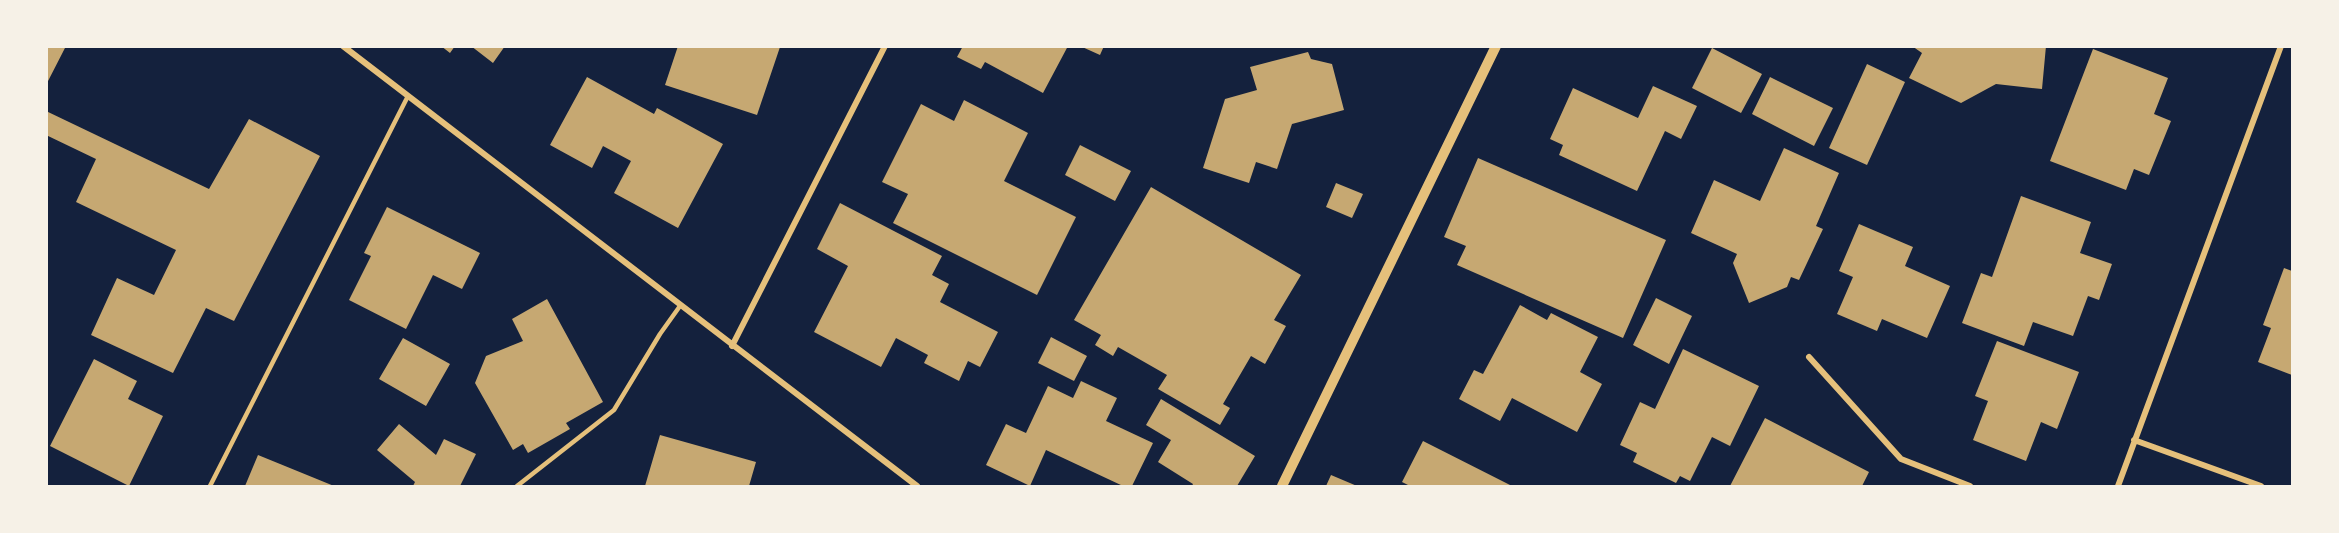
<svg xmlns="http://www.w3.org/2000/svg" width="2339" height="533" font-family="Poppins,sans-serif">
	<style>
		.building { fill: #c6a872 }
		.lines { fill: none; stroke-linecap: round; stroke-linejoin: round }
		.service { stroke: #e5c07b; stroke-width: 4.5 }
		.minor { stroke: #e5c07b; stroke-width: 6 }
		.tertiary { stroke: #e5c07b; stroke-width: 10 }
	</style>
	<rect width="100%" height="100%" fill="#14213d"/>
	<!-- building -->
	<path class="building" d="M46,46H66L46,85Z
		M441,46H455L450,53Z
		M471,46H505L493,63Z
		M678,46L780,47L757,115L665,85Z
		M963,46H1068L1043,93L985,62L981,69L957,57Z
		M1080,46H1104L1100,55Z
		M1912,46H2046L2042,89L1996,84L1961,103L1909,78L1922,53Z
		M1712,48L1762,74L1741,113L1692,88Z
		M2093,49L2168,78L2154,114L2171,121L2149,175L2134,169L2126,190L2050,161Z
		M1308,52L1311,59L1332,64L1344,110L1292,124L1277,169L1256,162L1249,183L1203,168L1225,99L1257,90L1250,67Z
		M1867,64L1905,82L1867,165L1829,148Z
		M587,77L654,114L657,108L723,144L678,228L614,193L631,161L603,146L592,168L550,145Z
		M1770,77L1833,108L1814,146L1752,114Z
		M1653,86L1697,106L1681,139L1665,131L1637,191L1559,155L1563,145L1550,139L1573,88L1638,118Z
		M964,100L1028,133L1004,181L1076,217L1037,295L893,223L908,194L882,182L921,104L954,121Z
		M46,111L209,189L249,119L320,156L234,321L206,308L173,373L91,335L117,278L154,295L176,250L76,202L96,159L46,135Z
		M1080,145L1131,171L1115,201L1065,175Z
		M1784,148L1839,173L1816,226L1823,229L1799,280L1791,277L1787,287L1749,303L1733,263L1737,254L1691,233L1714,180L1760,201Z
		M1478,158L1666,240L1623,338L1457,265L1466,246L1444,237Z
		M1336,183L1363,194L1352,218L1326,207Z
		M1151,187L1301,275L1274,320L1286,326L1265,364L1251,356L1223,404L1230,408L1220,425L1158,389L1167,375L1118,347L1113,356L1095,345L1101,335L1074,320Z
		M2021,196L2091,222L2080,253L2112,264L2099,300L2088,296L2073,336L2033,322L2024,346L1962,323L1981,273L1992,277Z
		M840,203L942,256L932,275L949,284L940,302L998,332L980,367L968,361L959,381L924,363L928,355L896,338L881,367L814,332L848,266L817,249Z
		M387,207L480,253L462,289L433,275L406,329L349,300L371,256L364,253Z
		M1859,224L1913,247L1905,266L1950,286L1927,338L1882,319L1877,331L1837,314L1853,277L1839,271Z
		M2284,268L2292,271V375L2258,362L2271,328L2263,325Z
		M1656,298L1692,316L1669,364L1633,345Z
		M547,299L603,402L566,423L570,429L528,453L523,444L513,450L475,383L486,356L523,341L512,319Z
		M1520,305L1547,320L1551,313L1598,337L1580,372L1602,384L1577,432L1512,398L1500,421L1459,399L1474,370L1483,374Z
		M1051,337L1087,356L1074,381L1038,363Z
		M403,338L450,364L426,406L379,379Z
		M1997,341L2079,372L2057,429L2041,422L2026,461L1973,440L1988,401L1975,396Z
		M1683,349L1759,386L1730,446L1712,437L1690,481L1680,476L1676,483L1633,462L1637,453L1620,445L1640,402L1655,409Z
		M94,359L137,381L128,399L163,416L129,486L50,446Z
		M1081,381L1117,398L1106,421L1153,443L1132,486H1123L1046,450L1030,486L986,465L1006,424L1026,433L1048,386L1073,398Z
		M1161,399L1255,456L1237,486H1192L1193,484L1158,462L1171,440L1146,425Z
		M1765,418L1869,472L1862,486H1730Z
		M399,424L436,455L444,439L476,454L460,486H413L415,482L377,450Z
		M660,435L756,462L749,486H645Z
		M1423,441L1512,486H1410L1402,482Z
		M258,455L334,486H245Z
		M1331,475L1357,486H1326Z"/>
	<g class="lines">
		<!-- service -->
		<path class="service" d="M210,486L408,96
			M517,486L614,410L660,334L680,306"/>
		<!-- minor -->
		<path class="minor" d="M343,46L917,486
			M732,346L885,46
			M1809,357L1901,459L1970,486
			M2134,440L2261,486
			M2118,486L2281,46"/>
		<!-- tertiary -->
		<path class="tertiary" d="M1282,486L1496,46"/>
	</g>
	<!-- border -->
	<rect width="2339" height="533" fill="none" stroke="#f6f1e7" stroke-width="96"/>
</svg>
